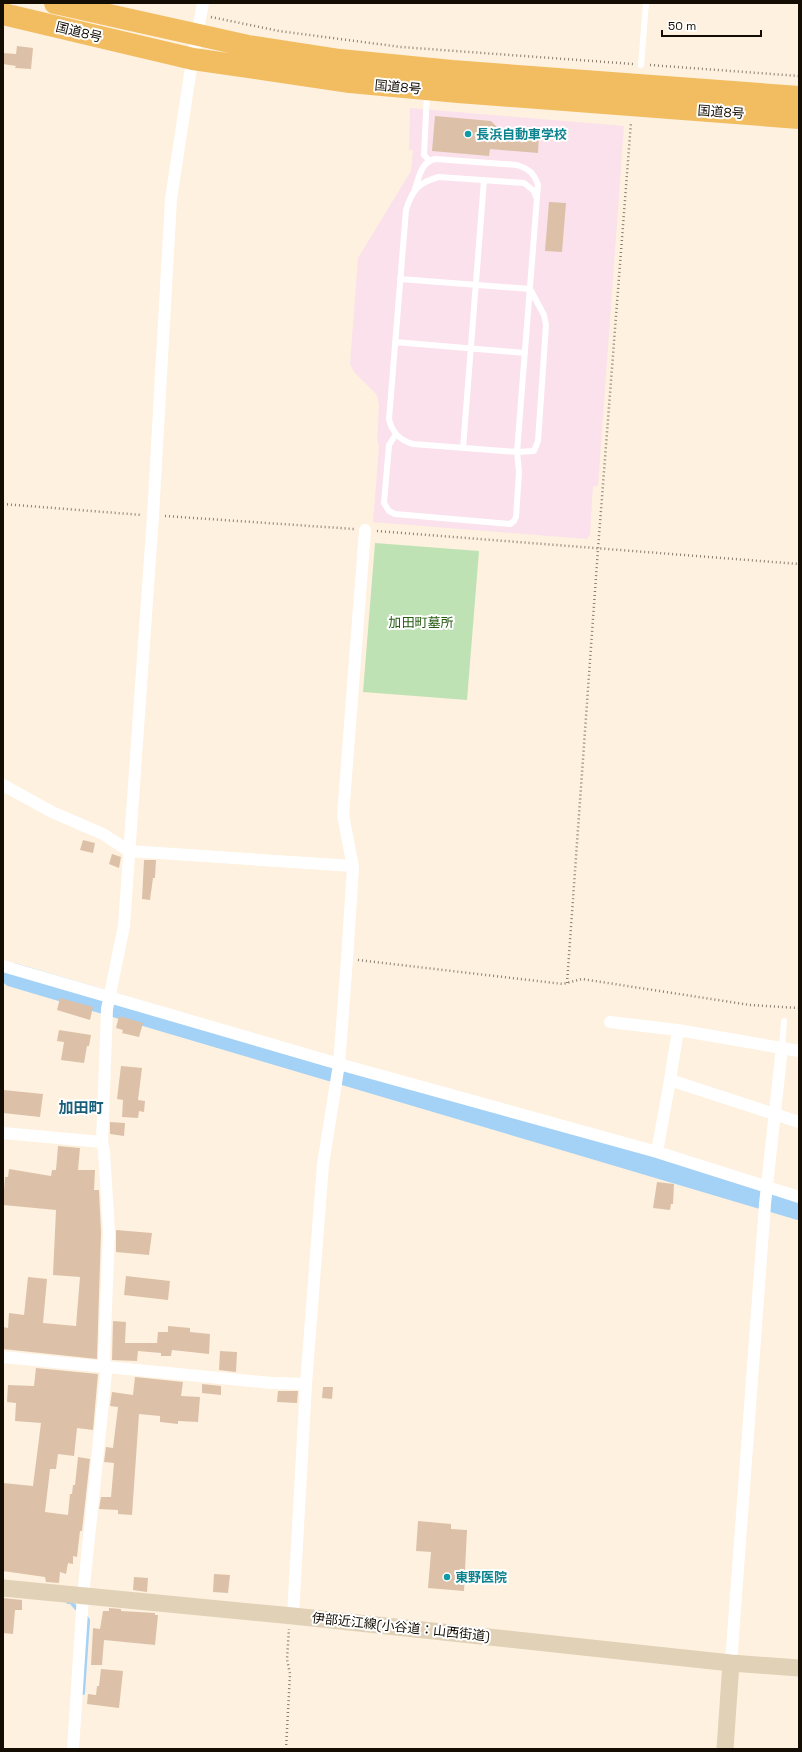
<svg xmlns="http://www.w3.org/2000/svg" width="802" height="1752" font-family="'Space Grotesk','Noto Sans JP',sans-serif">
	<style>
		.commercial { fill: #fae1ec }
		.green { fill: #bfe2b5 }
		.lines { fill: none; stroke-linecap: round; stroke-linejoin: round }
		.stream { stroke: #a4d1f6; stroke-width: 4 }
		.river { stroke: #a4d1f6; stroke-width: 24 }
		.building { fill: #dcc1a8 }
		.path { stroke: #897f72; stroke-width: 2.5; stroke-dasharray: 1 3; stroke-linecap: butt }
		.lane { stroke: #fff; stroke-width: 6 }
		.street { stroke: #fff; stroke-width: 12 }
		.secondary { stroke: #e0d1b7; stroke-width: 17 }
		.highway { stroke: #f2bd60; stroke-width: 22 }
		.culture-dot { fill: #0f9aa8; stroke: #fff; stroke-width: 1.5 }
		.labels { text-anchor: middle; dominant-baseline: central; stroke-width: 4; stroke-linejoin: round; paint-order: stroke }
		.street-label { font-size: 13px; fill: #140d04; stroke: #fff }
		.culture-label { font-size: 13px; font-weight: bold; fill: #0d838f; stroke: #fff; text-anchor: start }
		.park-label { font-size: 13px; fill: #265b12; stroke: #fff }
		.quarter-label { font-size: 15px; font-weight: bold; fill: #185e7a; stroke: #fff }
	</style>
	<rect width="100%" height="100%" fill="#fef1df"/>
	<!-- commercial -->
	<path class="commercial" d="M410,108L624,126L598,486H593L590,535L587,539L373,522L379,446L377,440L379,405L377,395L354,372L350,364L358,258L411,171L413,150H409Z"/>
	<!-- green -->
	<path class="green" d="M375,543L479,551L467,700L363,692Z"/>
	<g class="lines">
		<!-- stream -->
		<path class="stream" d="M68,1602H71L76,1608
			M83,1693L88,1620L86,1617"/>
		<!-- river -->
		<path class="river" d="M13,975L799,1208"/>
	</g>
	<!-- building -->
	<path class="building" d="M17,46L33,48L31,69L15,68L16,66L3,64V53L16,54Z
		M435,116L491,121L502,132L539,135L538,153L490,149L489,156L432,151Z
		M549,202L566,203L562,252L545,251Z
		M83,840L95,843L93,853L80,850Z
		M112,854L121,857L119,868L109,864Z
		M144,860H156L155,878H153L150,900L142,899Z
		M60,998L93,1007L90,1020L57,1010Z
		M119,1016L143,1023L139,1037L122,1033L123,1030L116,1028Z
		M59,1030L91,1035L89,1046H87L84,1063L61,1060L64,1042L57,1041Z
		M121,1066L142,1068L138,1100L145,1101L144,1112L139,1111L138,1118L122,1117L123,1100L117,1099Z
		M3,1090L43,1094L40,1117L3,1113Z
		M110,1122L125,1123L124,1136L110,1134Z
		M58,1146L80,1148L78,1170H95L94,1190H99L101,1232L97,1359L3,1349V1327L8,1328L9,1313L24,1315L28,1277L47,1279L43,1323L76,1326L80,1277L53,1275L56,1210L3,1205L5,1177H8L9,1169L51,1176L52,1170H56Z
		M657,1182L674,1184L673,1204H671L670,1210L653,1208Z
		M116,1230L152,1233L149,1255L116,1252Z
		M126,1276L170,1281L168,1300L124,1295Z
		M113,1321L126,1322L125,1343H157L158,1332H168V1326L190,1328V1332L210,1334L209,1354L172,1350L171,1356H161V1353L138,1351L137,1361L112,1360Z
		M220,1351L237,1352L236,1372L219,1370Z
		M36,1368L98,1374L93,1430L77,1428L74,1456L58,1454L56,1469H50L45,1512L68,1515L70,1494H72L73,1485H75L78,1457L90,1459L82,1531H80L77,1557L73,1556V1564L68,1563L66,1574L60,1572L59,1583L46,1582L45,1577L3,1571V1483L33,1486L41,1423L15,1421L16,1403L7,1402L8,1385L34,1386Z
		M135,1377L183,1382L181,1396L200,1397L198,1422L178,1421V1424L160,1422V1416L139,1414L132,1515L118,1514V1510L99,1509L101,1497H111L114,1463L104,1462L106,1447L113,1448L118,1407L110,1406L112,1392L133,1395Z
		M202,1384L221,1386V1395L202,1393Z
		M323,1387H333L332,1399L322,1398Z
		M278,1391H298L297,1403L277,1402Z
		M418,1521L451,1524V1529L467,1530L464,1591L428,1588L431,1552L416,1551Z
		M214,1574L230,1575L228,1593L213,1592Z
		M134,1577L148,1578L147,1592L133,1590Z
		M3,1598L22,1600V1610H15L13,1634L3,1633Z
		M109,1608L121,1609V1611L155,1613V1615H158L155,1645L104,1640L102,1665H91L93,1628L100,1629L103,1611H109Z
		M101,1669L123,1671L119,1708L87,1704L88,1694L96,1695L97,1686H99Z"/>
	<g class="lines">
		<!-- path -->
		<path class="path" d="M211,17L279,31L401,47L633,64
			M650,65L799,76
			M3,504L142,515
			M165,516L354,529
			M377,531L799,564
			M358,960L563,984L582,979L750,1005L799,1008
			M567,983L598,549L631,122
			M286,1749L290,1674L287,1659L289,1629"/>
		<!-- lane -->
		<path class="lane" d="M641,65L646,3
			M427,93L424,155L429,160
			M415,189C419,177 421,162 435,159L517,165C529,169 534,173 538,185L517,452L413,444C400,440 392,433 389,419L406,210C412,190 419,182 439,177L524,183L534,191L536,197
			M395,342L525,353
			M396,434L389,445L384,503L389,511L395,514L510,524L514,521L516,517L519,472L517,452L534,451L538,441L546,325L544,315L530,289L400,279
			M463,448L484,180
			M782,1047L784,1021"/>
		<!-- street -->
		<path class="street" d="M3,785L52,812L103,834L129,851
			M129,851L352,866
			M3,966L339,1064L657,1152L799,1197
			M610,1022L678,1030L799,1051
			M670,1080L799,1122
			M3,1133L102,1142
			M657,1152L670,1080L678,1030
			M3,1357L272,1383L306,1384
			M293,1616L306,1384L323,1164L339,1064L347,959L353,867L343,815L365,530
			M731,1663L765,1204L782,1047
			M73,1749L83,1596L106,1373L104,1358L109,1232L104,1151L102,1142L107,1009L124,926L153,516L171,199L190,74L203,3"/>
		<!-- secondary -->
		<path class="secondary" d="M3,1588L293,1616L731,1663L799,1668
			M725,1749L731,1663"/>
		<!-- highway -->
		<path class="highway" d="M55,3L248,46L340,60L452,71L799,97
			M3,14L193,59L350,82L458,92L799,118"/>
	</g>
	<!-- markers -->
	<g class="culture-dot">
		<circle cx="468" cy="134" r="4"/>
		<circle cx="447" cy="1577" r="4"/>
	</g>
	<g class="labels">
		<!-- street labels -->
		<g class="street-label">
			<text transform="translate(79 32) rotate(14)">国道8号</text>
			<text transform="translate(398 87) rotate(5)">国道8号</text>
			<text transform="translate(721 112) rotate(4)">国道8号</text>
			<text transform="translate(401 1627) rotate(6)">伊部近江線(小谷道：山西街道)</text>
		</g>
		<!-- culture labels -->
		<g class="culture-label">
			<text x="476" y="134">長浜自動車学校</text>
			<text x="455" y="1577">東野医院</text>
		</g>
		<!-- park labels -->
		<g class="park-label">
			<text x="421" y="622">加田町墓所</text>
		</g>
		<!-- quarter labels -->
		<g class="quarter-label">
			<text x="81" y="1107">加田町</text>
		</g>
	</g>
	<!-- border -->
	<rect width="802" height="1752" fill="none" stroke="#140d04" stroke-width="8"/>
	<!-- scale -->
	<path d="M662 30v6h99v-6" fill="none" stroke="#140d04" stroke-width="2"/>
	<text x="668" y="30" font-size="12" fill="#140d04" stroke="#ffffff" stroke-width="3" paint-order="stroke">50 m</text>
</svg>
